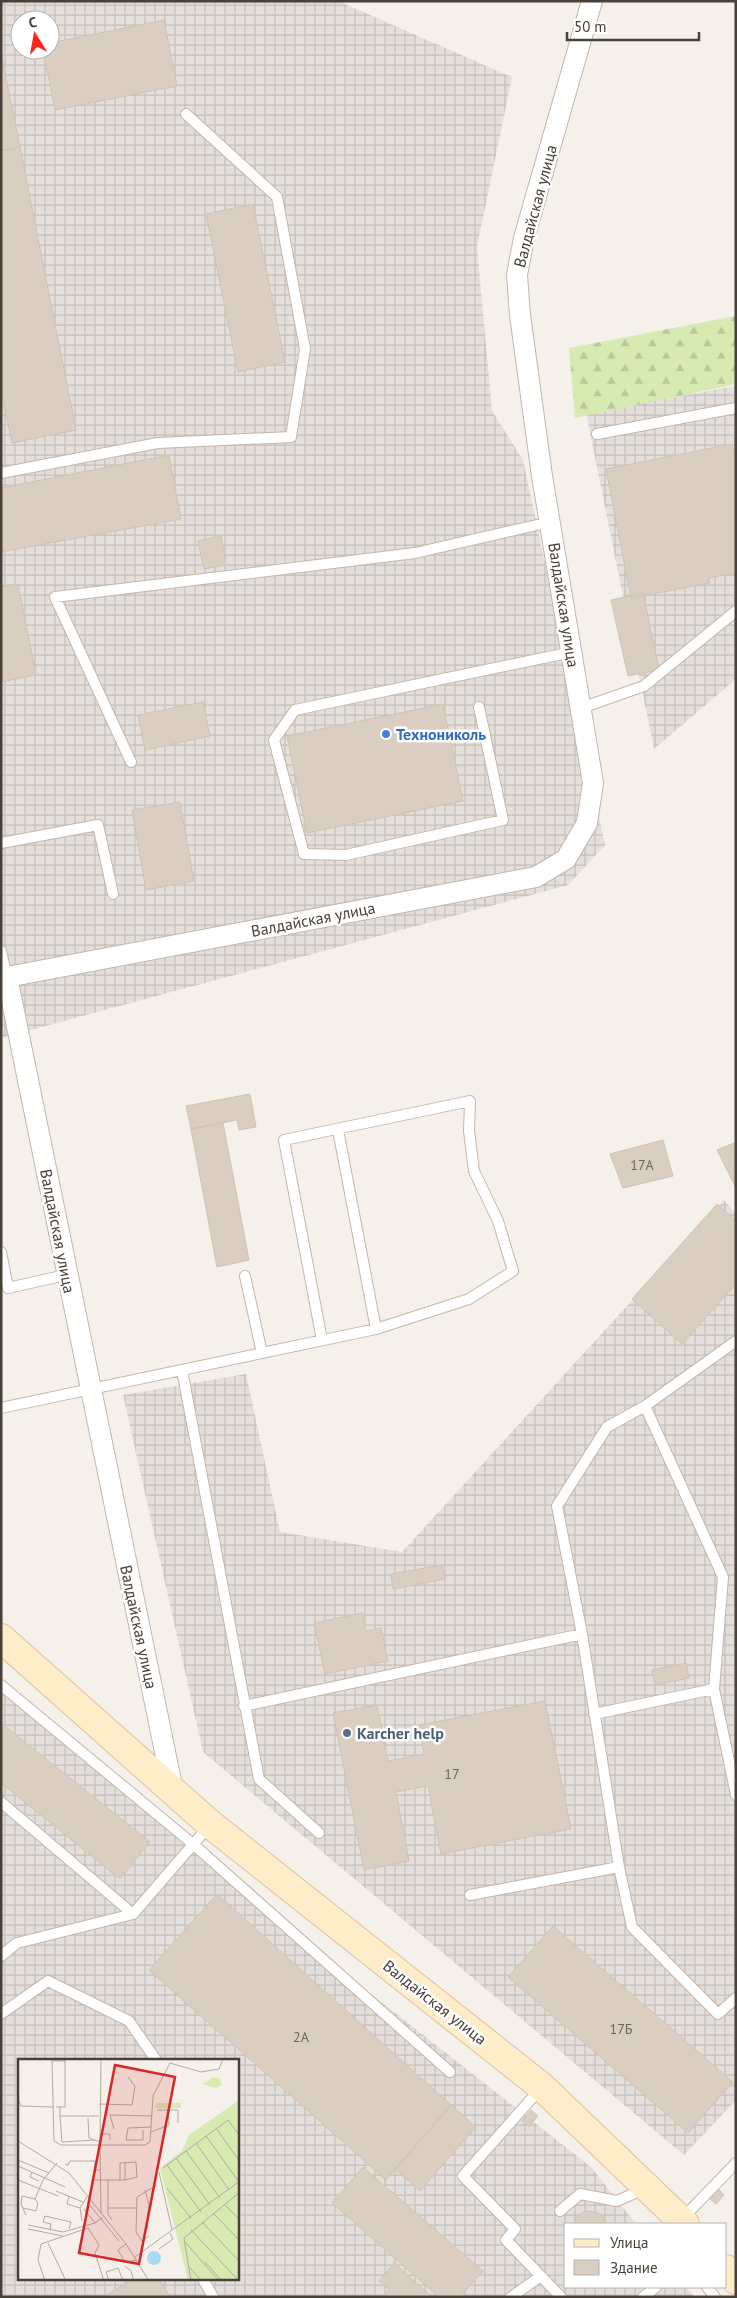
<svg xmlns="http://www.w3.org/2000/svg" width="737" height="2298" font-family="'PT Sans',sans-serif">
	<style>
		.industrial { fill: url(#industrial-grid); fill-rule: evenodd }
		.forest { fill: url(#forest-firs) }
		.building { fill: #dacec2; stroke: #d2c2b2 }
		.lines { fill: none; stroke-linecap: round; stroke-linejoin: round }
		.lane-casing { stroke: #c1b7ac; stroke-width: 12 }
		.street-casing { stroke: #c1b7ac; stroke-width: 22 }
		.secondary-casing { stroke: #d9c29b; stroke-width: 30 }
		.lane { stroke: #fff; stroke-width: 10 }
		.street { stroke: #fff; stroke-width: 20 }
		.secondary { stroke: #ffedca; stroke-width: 28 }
		.shop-dot { fill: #3f7fe0; stroke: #fff; stroke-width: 2 }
		.service-dot { fill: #5c6f8a; stroke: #fff; stroke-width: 2 }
		.labels { text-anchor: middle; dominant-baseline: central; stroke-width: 5; stroke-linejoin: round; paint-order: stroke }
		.number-label { font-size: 14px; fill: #6d645a }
		.street-label { font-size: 16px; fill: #494037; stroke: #fff }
		.shop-label { font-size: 16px; font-weight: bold; fill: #366cbe; stroke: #fff; text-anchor: start }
		.service-label { font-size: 16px; font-weight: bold; fill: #4e5e75; stroke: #fff; text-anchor: start }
		.inset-road { fill: none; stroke: #b0aaa2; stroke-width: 1 }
		.view { fill: #d62828; fill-opacity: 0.15; stroke: #d62828; stroke-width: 2.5 }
		.inset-edge { fill: none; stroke: #494037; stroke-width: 2.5 }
	</style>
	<defs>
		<pattern id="industrial-grid" width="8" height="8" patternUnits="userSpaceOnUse" patternTransform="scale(1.25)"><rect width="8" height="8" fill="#e5dfdb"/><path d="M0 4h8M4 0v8" fill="none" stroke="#c6c0bd"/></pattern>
		<pattern id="forest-firs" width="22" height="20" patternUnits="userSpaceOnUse" patternTransform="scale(1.25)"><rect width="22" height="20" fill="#d6eab2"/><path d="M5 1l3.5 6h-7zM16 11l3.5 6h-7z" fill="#b9ca9a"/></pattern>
	</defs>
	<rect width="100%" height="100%" fill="#f5f0ea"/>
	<!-- industrial -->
	<path class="industrial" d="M1,1H338L512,77L477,247L492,411L523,460L605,845L568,885L1,1038ZM20,20H50V50H20Z
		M736,386V679L654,749L586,413Z
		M724,1200L736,1214V2100L684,2155L203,1752L123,1395L246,1374L280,1532L402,1552Z
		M1,1681L212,1869L591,2167L636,2224H566V2287H686L695,2297H1ZM19,2060H238V2279H19Z"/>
	<!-- forest -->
	<path class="forest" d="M736,316V384L575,418L569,348Z"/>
	<!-- building -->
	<path class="building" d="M164,20L177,86L55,110L43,50H50V43Z
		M1,53L20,147L1,151Z
		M20,147L76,430L12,443L1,390V151Z
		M253,204L285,362L238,372L206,214Z
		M732,444L736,463V579L735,573L709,578L710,583L631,598L606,469Z
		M169,455L181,519L1,552V488Z
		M221,536L226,565L204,569L198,541Z
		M18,584L36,675L1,682V587Z
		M643,593L659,670L628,676L611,600Z
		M203,702L210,736L145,750L138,715Z
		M443,704L463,801L307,833L287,736Z
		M180,802L194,881L146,890L132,810Z
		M250,1094L256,1127L239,1130L237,1120L191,1129L186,1106Z
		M223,1123L249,1260L217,1267L191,1129Z
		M663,1140L673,1176L623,1188L610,1154Z
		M734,1143L736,1146V1188L717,1150Z
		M717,1204L736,1221V1284L682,1344L632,1299Z
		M442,1565L445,1579L393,1589L391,1574Z
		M362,1613L366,1631L381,1628L388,1661L325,1674L314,1623Z
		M686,1663L689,1678L655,1685L652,1670Z
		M545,1701L571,1829L441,1854L428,1786L396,1792L409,1861L364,1870L333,1713L377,1705L388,1761L424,1754L419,1725Z
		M1,1723L150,1842L120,1879L1,1783Z
		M217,1894L451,2105L386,2180L149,1970Z
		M553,1926L733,2082L688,2133L508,1977Z
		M451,2105L476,2127L420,2191L395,2169Z
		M531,2110L538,2116L529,2127L522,2121Z
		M363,2167L483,2271L460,2297H439L332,2203Z
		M717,2188L724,2195L716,2204L708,2197Z
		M586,2211L597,2212L603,2217L606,2224H574L577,2216Z
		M394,2263L432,2297H384L389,2290L379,2281Z
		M132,2279H159L170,2297H104Z"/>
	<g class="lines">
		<defs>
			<path id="lane" d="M597,434L736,408
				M1,473L158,443L291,437L305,349L277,197L186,114
				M479,707L503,820L346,855L304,854L274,740L295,710L572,652
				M581,708L644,686L736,611
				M131,762L55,597L415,553L550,522
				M1,843L98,825L113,894
				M1,951L7,977H4
				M338,1130L376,1329
				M1,1252L8,1288L66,1275
				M245,1276L262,1353
				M736,1341L645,1406L607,1427L557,1506L582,1634L619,1867L632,1927L718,2014L736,1998
				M182,1370L259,1779L319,1833
				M645,1406L723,1577L714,1689L736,1795
				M1,1408L376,1329L469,1299L513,1271L498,1221L474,1171L469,1131L470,1101L284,1140L322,1340
				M1,1685L193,1844L450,2072
				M244,1706L582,1634
				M594,1714L714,1689
				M1,1802L133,1914
				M470,1895L619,1867
				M1,1956L17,1943L133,1914L209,1826
				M1,2014L48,1981L129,2021L156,2060
				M541,2088L463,2176L515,2229L506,2240L561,2297
				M560,2211L580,2194L617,2201L644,2189
				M681,2220L736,2163
				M203,2279L213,2297
				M707,2287L715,2297
				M511,2297L541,2276
				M643,2297L656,2287"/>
			<path id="street" d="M173,1791L7,977L536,877L566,859L587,823L593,783L542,476L520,315L517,275L524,238L592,1"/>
			<path id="secondary" d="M1,1638L210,1824L542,2087L685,2224
				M726,2269L736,2280"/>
		</defs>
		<!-- lane casing -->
		<use href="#lane" class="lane-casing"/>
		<!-- street casing -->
		<use href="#street" class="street-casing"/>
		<!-- secondary casing -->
		<use href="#secondary" class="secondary-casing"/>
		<!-- lane -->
		<use href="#lane" class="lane"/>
		<!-- street -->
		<use href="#street" class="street"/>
		<!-- secondary -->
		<use href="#secondary" class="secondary"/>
	</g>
	<!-- markers -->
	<circle class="shop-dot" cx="386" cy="734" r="5"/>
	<circle class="service-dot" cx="347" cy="1733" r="5"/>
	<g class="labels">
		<!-- number labels -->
		<g class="number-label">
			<text x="642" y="1165">17А</text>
			<text x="452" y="1774">17</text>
			<text x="621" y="2029">17Б</text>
			<text x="301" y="2037">2А</text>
		</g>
		<!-- street labels -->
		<g class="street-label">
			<text transform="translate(535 206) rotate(-75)">Валдайская улица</text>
			<text transform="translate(564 605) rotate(81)">Валдайская улица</text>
			<text transform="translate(313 919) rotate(-11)">Валдайская улица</text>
			<text transform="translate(58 1231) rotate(79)">Валдайская улица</text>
			<text transform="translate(139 1627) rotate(78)">Валдайская улица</text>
			<text transform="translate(435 2002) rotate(38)">Валдайская улица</text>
		</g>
		<!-- shop labels -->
		<g class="shop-label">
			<text x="396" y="734">Технониколь</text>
		</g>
		<!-- service labels -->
		<g class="service-label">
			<text x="357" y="1733">Karcher help</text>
		</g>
	</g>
	<!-- overview -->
	<g transform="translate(18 2059)">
		<rect width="221" height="221" fill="#f5f0ea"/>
		<path d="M196,18L202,20L204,26L198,29L184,25ZM138,44H163V49H137Z" fill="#d6eab2"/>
		<path d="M221,41V221H170L142,109L164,92L171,76Z" fill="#d6eab2"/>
		<path d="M129 199a7 7 0 1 1 14 0a7 7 0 1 1-14 0Z" fill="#a6dbf2"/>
		<path class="inset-road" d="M47,2H34L36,82L43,86H82L83,0M0,39L3,47L35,48M81,45L114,46L117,27L110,18M38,48H47V1M42,48V57H81M139,51H160V64M42,57L44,83L77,81M70,59L71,79L82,83M198,69L222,103M96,70L92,56L134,57M125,71V81H108L110,69L133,68M133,73L151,66L150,51M82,75H92V81M188,77L221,123M0,82L51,114L108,185L131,222M178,84L211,131M168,92L202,139M158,99L192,146M0,101L31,114M47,105L50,106L52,102H77V111H82M149,106L183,153M0,107L47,128M145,109L210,61L222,77M14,113L12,118L21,122M0,121L40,137M75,121H107L119,118L118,103L102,104V121M90,121V155L94,161M107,121V104M149,129L173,159M127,131L131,146L129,170M38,132L65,143M51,137L49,145L62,149M70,144L101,182M206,145L222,161M5,149L18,152L20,144L17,140M90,149H119M66,150L77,164M195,154L222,182M83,155L82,86H127L132,83L135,37L152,4L183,13L201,10L205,0M8,156L3,145L4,137L17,140L25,121L39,104M64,162L62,149L69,138M184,163L222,203M10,166L45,173L77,164L85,158M10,170L45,177M32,170L33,165L25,163L27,157L53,163L51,170M154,171L222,122M173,171L221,222M131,177L124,182L118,173L119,138L139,126M167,183L201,222M30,184L48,222M108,185L100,191L107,203L119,201M141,190L155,180L152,174M117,198L154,171L141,113M187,203L204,222M107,207L113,212L116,222M171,208L184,222M27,222L20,201L23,185L70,169L81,186L77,194L86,222M91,222L88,213L100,209L105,222M173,222L166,179L222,133"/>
		<path class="view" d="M97,6L157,18L121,205L61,194Z"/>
		<rect width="221" height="221" class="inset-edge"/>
	</g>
	<!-- border -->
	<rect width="737" height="2298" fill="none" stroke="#494037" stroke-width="5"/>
	<!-- legend -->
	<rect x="564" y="2223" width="162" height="65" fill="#ffffff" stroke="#b6b3af"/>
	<rect x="574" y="2239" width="25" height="8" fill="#ffedca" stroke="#b6b3af"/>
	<text x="610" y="2248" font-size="15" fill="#494037">Улица</text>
	<rect x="574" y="2260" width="25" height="15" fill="#dacec2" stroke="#b6b3af"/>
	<text x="610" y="2273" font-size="15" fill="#494037">Здание</text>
	<!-- north arrow -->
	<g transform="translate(35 35) rotate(349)"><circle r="24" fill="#ffffff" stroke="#b6b3af"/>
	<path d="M0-4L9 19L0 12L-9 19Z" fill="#fe2318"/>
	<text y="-8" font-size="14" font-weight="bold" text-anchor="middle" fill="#494037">С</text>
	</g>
	<!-- scale -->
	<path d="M567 32v8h132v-8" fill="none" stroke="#494037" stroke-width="2.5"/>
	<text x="574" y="32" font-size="15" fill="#494037" stroke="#ffffff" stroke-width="4" paint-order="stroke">50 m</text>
</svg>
